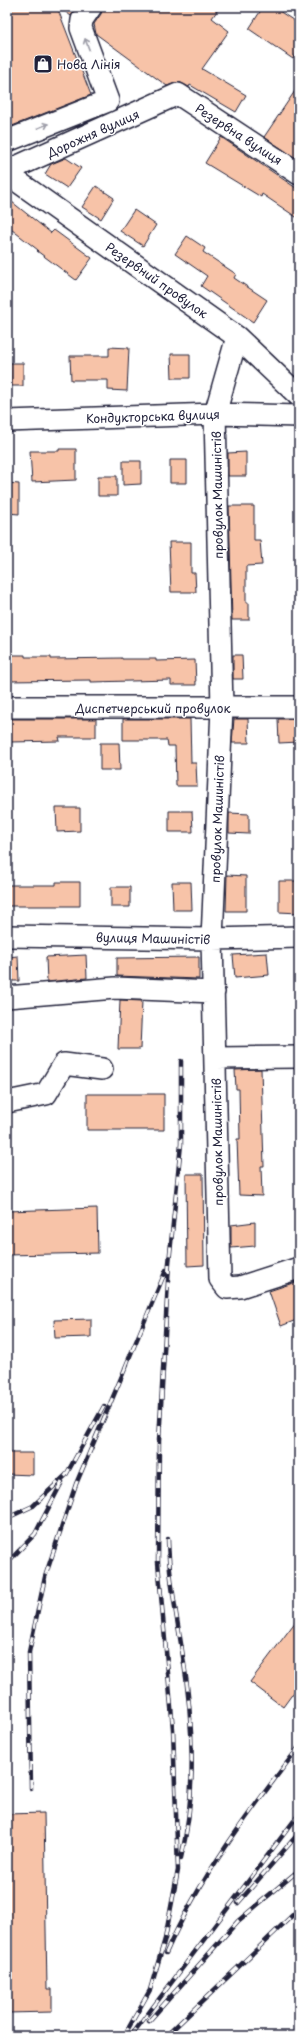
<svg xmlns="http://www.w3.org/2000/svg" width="306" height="2043" font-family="'Playpen Sans',sans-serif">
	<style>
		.building { fill: #f7c3a8; stroke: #22223b }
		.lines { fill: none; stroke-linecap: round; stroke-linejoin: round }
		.minor-casing { stroke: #22223b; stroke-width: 24 }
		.minor { stroke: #fff; stroke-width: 21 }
		.rail-casing { stroke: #22223b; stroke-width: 4.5 }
		.rail { stroke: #fff; stroke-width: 3; stroke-dasharray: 9; stroke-linecap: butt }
		.oneway { stroke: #9c9ca7 }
		.labels { text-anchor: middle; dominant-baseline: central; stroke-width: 3; stroke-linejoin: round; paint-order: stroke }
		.poi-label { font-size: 12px; fill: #22223b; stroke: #fff; text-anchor: start }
		.street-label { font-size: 12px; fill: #22223b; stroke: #fff }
	</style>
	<rect width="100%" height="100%" fill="#fff"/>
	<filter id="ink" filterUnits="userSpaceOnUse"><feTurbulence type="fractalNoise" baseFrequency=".025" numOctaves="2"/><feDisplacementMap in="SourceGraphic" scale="8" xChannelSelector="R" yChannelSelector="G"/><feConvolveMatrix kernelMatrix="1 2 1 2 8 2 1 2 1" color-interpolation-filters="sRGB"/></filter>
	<g filter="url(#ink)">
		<!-- building -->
		<path class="building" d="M7,7H57L91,95L7,128Z
			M59,7H76L71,16Z
			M103,7H220L212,18L229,31L202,69L246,95L236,112L190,85L189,87L179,82L167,86L96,34L94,24L101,14Z
			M263,7H273L299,24V49L293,59L249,29Z
			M299,85V160L264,137Z
			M221,137L299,190V219L262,194L261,197L205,163Z
			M66,158L81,168L67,188L45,174L51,164Z
			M96,186L114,198L101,219L82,207Z
			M7,198L51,233L54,230L92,258L76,280L37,251L38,250L7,226Z
			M134,210L156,225L143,246L120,231Z
			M187,236L205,248L203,252L236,274L234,278L267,300L253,322L201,286L207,276L175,254Z
			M109,347L129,348L127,391L108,390V380H71L70,356H109Z
			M171,354H190V378H172Z
			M10,363H23V386H11Z
			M59,449H76V480L32,482L30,451H59Z
			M246,452V476H228V453Z
			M170,460H187V483H170Z
			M123,461H141V484L123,485Z
			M98,476H117V496H98Z
			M7,483L19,484V514L7,513Z
			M229,506H254V540H260L262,565L246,566V603H249V620H232Z
			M169,542H191V573H195L196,592H171Z
			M7,655H25V657H51V659L122,658V659H156V661L195,660L196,685H171V680L91,682V680L7,681Z
			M233,655H242L243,679H233Z
			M10,719H96V737H59L60,741L10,742Z
			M123,719H190L191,763H196L197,786H176L175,746H168L167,740H123Z
			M234,719H248L249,743H232Z
			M278,719H299V742L279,743Z
			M100,743H119L120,770H100Z
			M56,808H80V831L57,832Z
			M169,811H192L193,832H169Z
			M229,813L249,814V834L229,833Z
			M227,875L246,876V911H226Z
			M279,881H299V913L279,912Z
			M56,882H80V906H7V885H56Z
			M172,882H191L192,910H173Z
			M111,887H130V907H111Z
			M267,953L269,975L235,978L233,955Z
			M86,955L87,978L47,982L46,957Z
			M18,956L19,981H7V957Z
			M199,957V979L117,976V958Z
			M120,1000L142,1001L140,1049H118Z
			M261,1069L264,1166H261L262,1196L239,1195L237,1139H240L239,1089H236L235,1070Z
			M87,1094H164V1130H87Z
			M186,1174H203L204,1265L187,1266Z
			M97,1208L98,1253L7,1255V1211Z
			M255,1222V1246L231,1248V1225Z
			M299,1281V1319L281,1326L269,1291Z
			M91,1319V1337L55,1338L54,1320Z
			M7,1453H33V1475L7,1474Z
			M299,1617V1685L283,1707L250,1682Z
			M44,1813L47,1989H52V2012L7,2013V1814Z"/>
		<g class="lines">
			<defs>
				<path id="minor" d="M7,141L108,101L81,28L82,20L91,7
					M7,171L178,94L299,174
					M7,174L237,337L299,396
					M237,337L215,414L222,708L212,939L220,1279L227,1288L240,1287L299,1268
					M7,421L215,414L299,416
					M7,707H299
					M7,936L212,939L299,937
					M7,997L115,988L214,992
					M216,1058L299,1057
					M7,1102L46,1094L64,1064L102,1069"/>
			</defs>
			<!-- minor casing -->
			<use href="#minor" class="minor-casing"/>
			<!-- minor -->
			<use href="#minor" class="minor"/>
			<defs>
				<path id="rail" d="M125,1368L166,1270
					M7,1518L33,1506L66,1475L104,1406
					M168,1539C169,1577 176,1612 182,1650C193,1717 197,1792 181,1858
					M7,1563L35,1534L62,1482
					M31,1789L29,1652L45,1577L76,1484L127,1364
					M238,1903L299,1833
					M166,1953C199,1878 249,1812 299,1747
					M149,2021L238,1921L299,1870
					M124,2036L150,1990L165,1939L178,1870L173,1729L158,1562L159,1441L169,1263L181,1144V1061
					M131,2036L299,1814
					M166,2036L299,1909"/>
			</defs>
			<!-- rail casing -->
			<use href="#rail" class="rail-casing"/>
			<!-- rail -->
			<use href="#rail" class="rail"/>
		</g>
		<!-- one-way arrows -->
		<defs><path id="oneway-shaft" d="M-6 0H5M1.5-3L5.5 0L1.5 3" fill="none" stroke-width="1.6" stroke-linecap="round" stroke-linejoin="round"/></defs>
		<g class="oneway">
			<use href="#oneway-shaft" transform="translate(87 44) rotate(-111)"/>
			<use href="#oneway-shaft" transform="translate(43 126) rotate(-22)"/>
		</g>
	</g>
	<!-- icons -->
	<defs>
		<symbol id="shop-square" viewBox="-11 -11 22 22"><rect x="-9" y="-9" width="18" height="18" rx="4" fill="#22223b" stroke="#fff"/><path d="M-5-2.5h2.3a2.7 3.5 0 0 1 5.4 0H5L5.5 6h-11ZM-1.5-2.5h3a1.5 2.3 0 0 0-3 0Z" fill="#fff"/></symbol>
	</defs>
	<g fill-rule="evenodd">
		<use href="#shop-square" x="32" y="53" width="22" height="22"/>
	</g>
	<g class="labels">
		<!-- poi labels -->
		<g class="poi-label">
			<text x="57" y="64">Нова Лінія</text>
		</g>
		<!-- street labels -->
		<g class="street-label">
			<text transform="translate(93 133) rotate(-24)">Дорожня вулиця</text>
			<text transform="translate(239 134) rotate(33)">Резервна вулиця</text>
			<text transform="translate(157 280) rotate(35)">Резервний провулок</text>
			<text transform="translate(153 416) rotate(-2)">Кондукторська вулиця</text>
			<text transform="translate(217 495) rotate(-91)">провулок Машиністів</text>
			<text x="153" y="708">Диспетчерський провулок</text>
			<text transform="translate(217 819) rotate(-88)">провулок Машиністів</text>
			<text transform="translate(153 938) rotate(1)">вулиця Машиністів</text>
			<text transform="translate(217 1142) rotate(-91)">провулок Машиністів</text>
		</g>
	</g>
	<!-- margin -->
	<rect width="306" height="2043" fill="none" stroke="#fff" stroke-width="24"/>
	<rect x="12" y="12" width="282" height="2019" fill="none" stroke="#22223b" stroke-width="1.5" filter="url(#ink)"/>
</svg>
